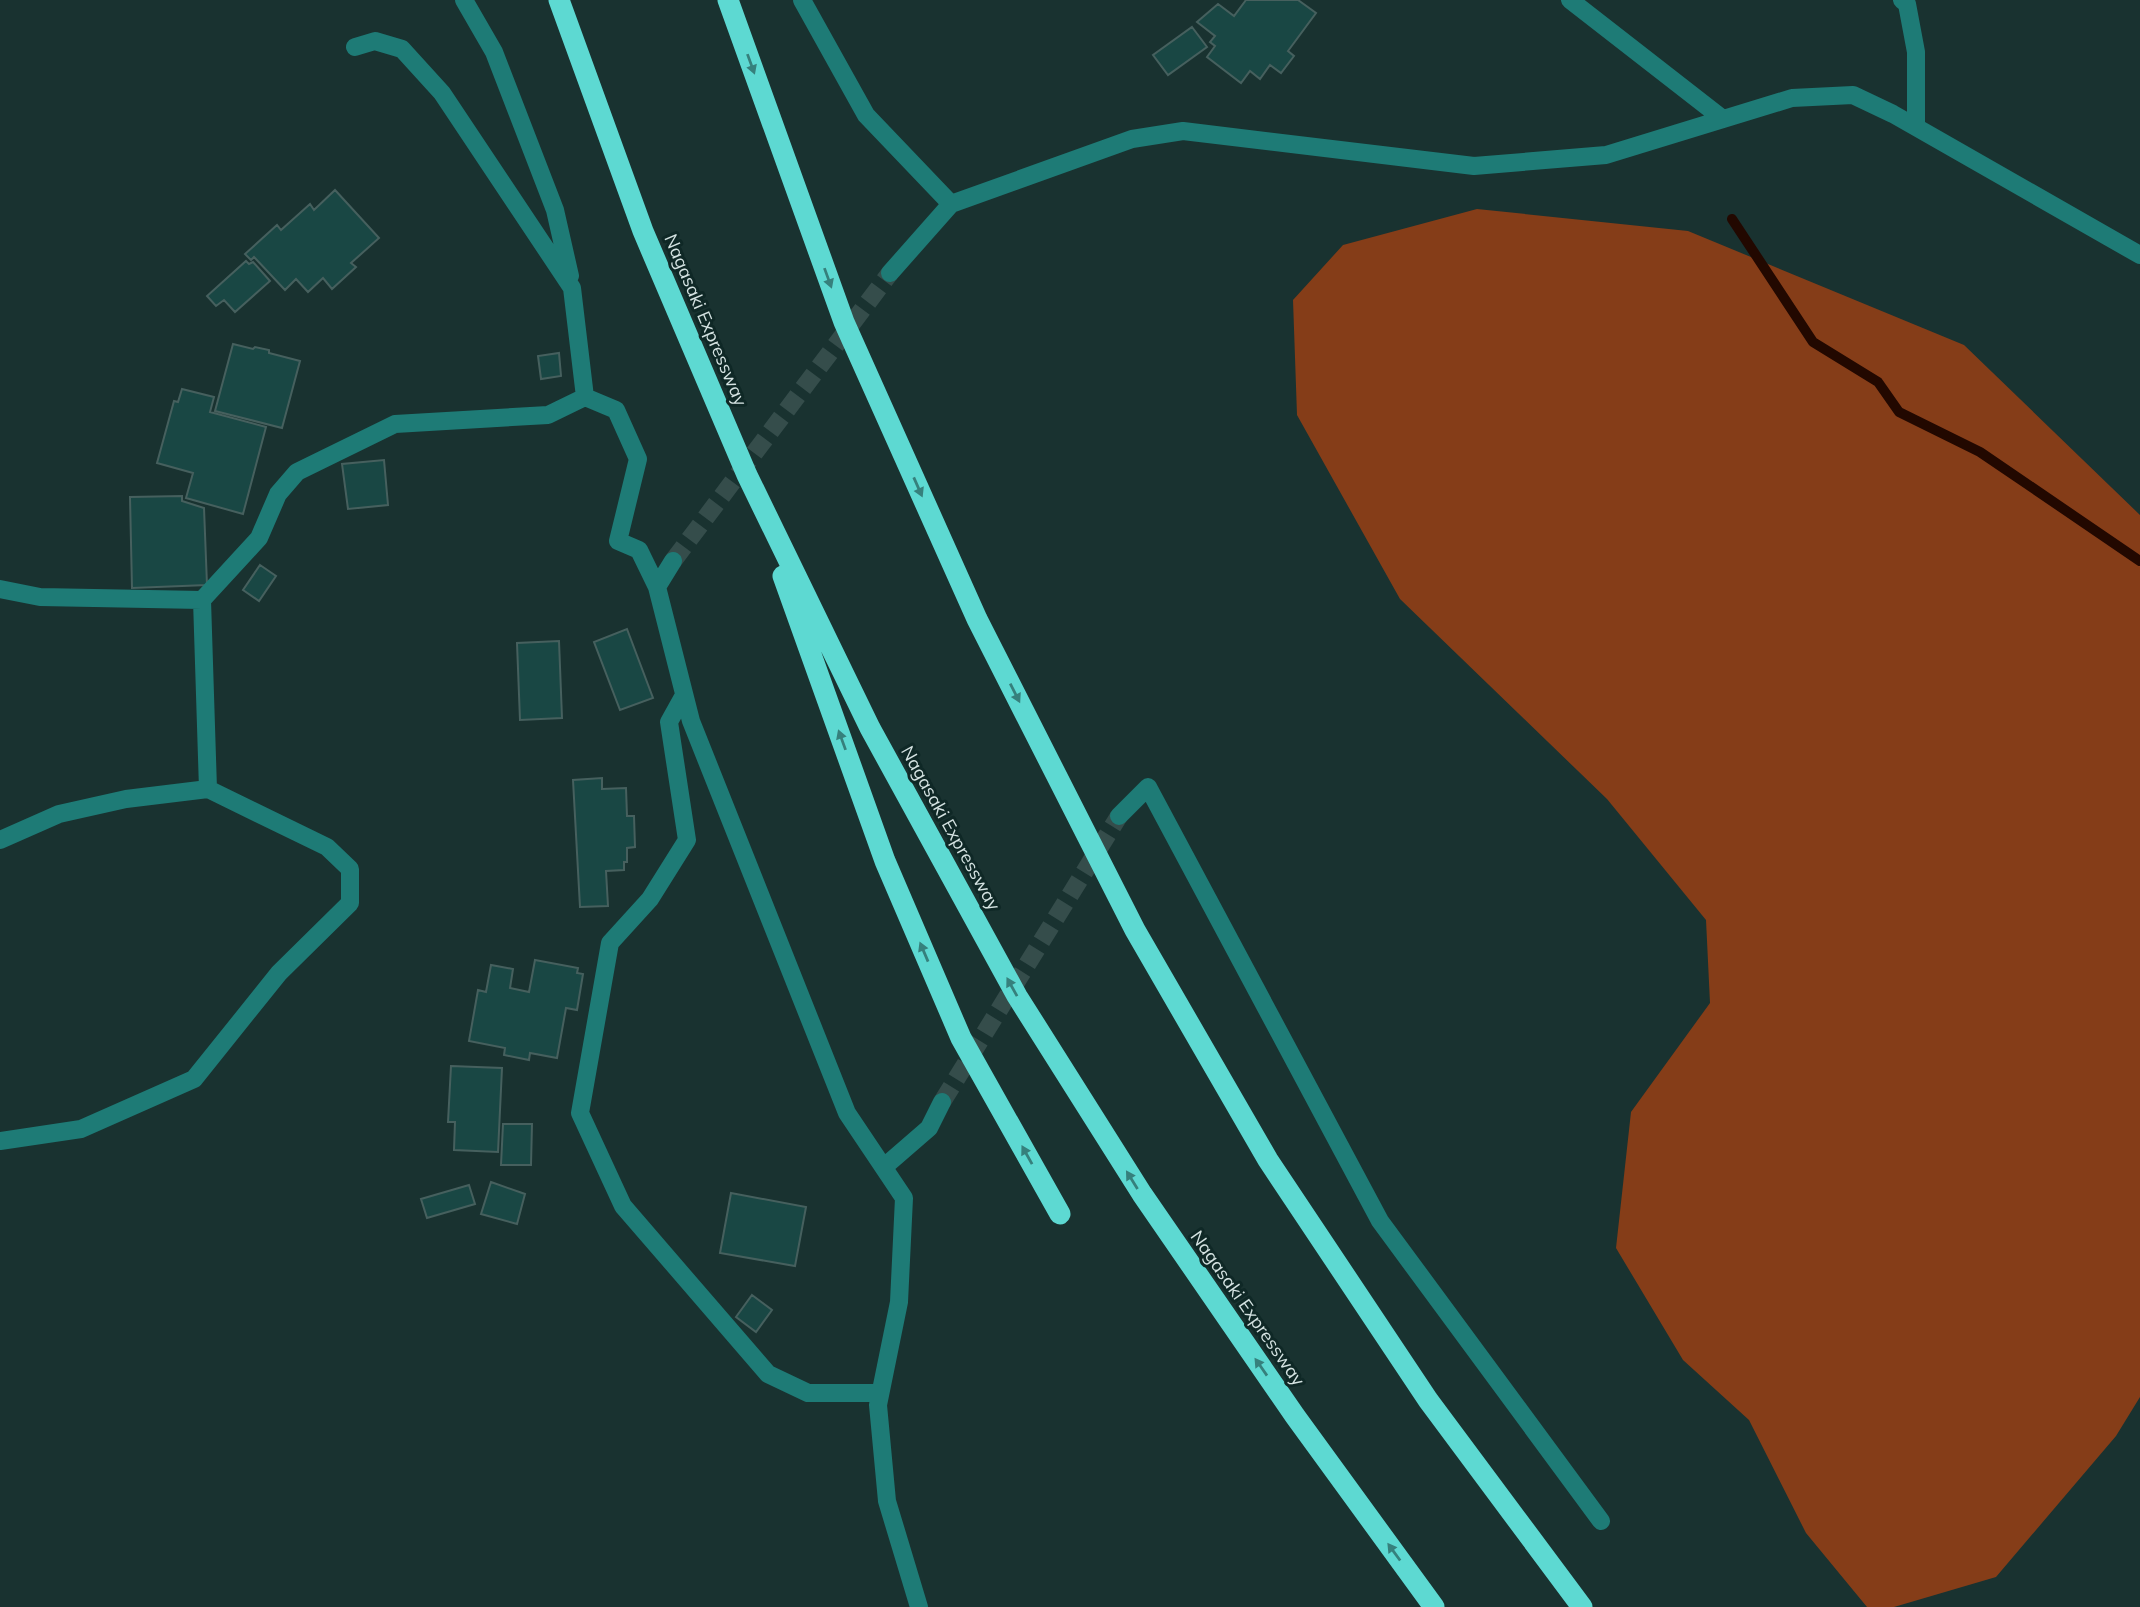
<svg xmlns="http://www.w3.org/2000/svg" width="2140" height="1607" font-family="Mulish,sans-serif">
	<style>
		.green { fill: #853d18 }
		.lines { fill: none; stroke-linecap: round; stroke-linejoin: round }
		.stream { stroke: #220800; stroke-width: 10 }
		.building { fill: #194744; stroke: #46605e; stroke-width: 2 }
		.minor-tunnel { stroke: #354d4b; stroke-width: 18; stroke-dasharray: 18 9; stroke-linecap: butt }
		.minor { stroke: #1e7b76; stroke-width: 18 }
		.highway { stroke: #5dd9d2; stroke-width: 21 }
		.oneway { fill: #36807c }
		.labels { text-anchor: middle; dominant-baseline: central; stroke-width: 6; stroke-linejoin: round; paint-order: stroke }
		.street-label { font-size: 18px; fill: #d5e3e2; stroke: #0f2826 }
	</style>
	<rect width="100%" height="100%" fill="#193230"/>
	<!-- green -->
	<path class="green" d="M1477,209L1688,231L1964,345L2140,515V1397L2116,1436L1996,1577L1894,1607H1867L1806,1533L1749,1420L1683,1360L1616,1248L1631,1112L1710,1003L1706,920L1607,799L1400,599L1297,415L1293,300L1343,245Z"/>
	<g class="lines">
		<!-- stream -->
		<path class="stream" d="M1732,219L1813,342L1878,382L1899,412L1980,452L2140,561"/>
	</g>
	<!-- building -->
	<path class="building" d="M1246,0H1298L1316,13L1288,51L1294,56L1281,73L1270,65L1260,79L1250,71L1241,83L1207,57L1215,46L1210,42L1215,36L1197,22L1218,4L1234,16Z
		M1192,27L1207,47L1168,75L1153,55Z
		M335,190L379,238L351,263L356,267L332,289L323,278L308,292L296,279L285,290L254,257L251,260L245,254L277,225L281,230L310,204L314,210Z
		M246,261L249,264L253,262L270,281L235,312L224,300L216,306L207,296Z
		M233,344L253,349L255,347L269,350V353L300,361L282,428L215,411Z
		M559,353L561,376L541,379L538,356Z
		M182,389L214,397L210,412L266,427L243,514L186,498L193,473L157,463L174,401L178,402Z
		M384,460L388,505L348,509L342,464Z
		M182,496V501L204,508L207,585L132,588L130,497Z
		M260,565L276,576L259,601L243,590Z
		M627,629L653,698L620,710L594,642Z
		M559,641L562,718L520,720L517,643Z
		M602,778V789L626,788L627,816H634L635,847L627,848V862H624V870L606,871L608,906L580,907L573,780Z
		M535,960L578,968L577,973L583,974L577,1010L566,1008L557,1058L530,1053L529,1060L504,1055L505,1048L469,1041L478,990L486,992L491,965L513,969L510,988L529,992Z
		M451,1066L502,1068L498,1152L454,1150L455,1122H448Z
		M503,1124H532L531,1165H501Z
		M491,1182L525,1194L517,1224L481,1214Z
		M469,1185L475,1204L427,1218L421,1199Z
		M731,1193L806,1207L795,1266L720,1253Z
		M752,1295L772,1310L756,1332L736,1317Z"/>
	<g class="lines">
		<!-- minor-tunnel -->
		<path class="minor-tunnel" d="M673,561L890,273
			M942,1102L1119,816"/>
		<!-- minor -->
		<path class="minor" d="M464,0L494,52L555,210L570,276
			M802,0L866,115L951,204
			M1570,0L1723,119
			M1902,0L1907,4L1916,52V127
			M355,47L375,41L402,49L442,93L572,288L585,397L616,410L638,459L618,541L639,550L657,587L691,721L847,1113L904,1198L899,1302L878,1405L887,1501L919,1607
			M890,273L951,204L1132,139L1183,131L1474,166L1606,155L1792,98L1853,95L1893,114L2140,255
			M657,587L673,561
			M0,589L40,597L202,600
			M684,695L669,722L687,840L650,899L610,943L580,1113L623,1206L768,1374L808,1393H880
			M208,789L202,600L259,538L278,494L297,472L395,424L548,415L585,397
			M1119,816L1148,787L1380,1221L1601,1521
			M0,840L59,814L126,799L208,789L327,847L350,869V903L279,973L194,1079L81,1129L0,1141
			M884,1167L929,1128L942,1102"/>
		<!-- highway -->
		<path class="highway" d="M559,0L643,231L747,475L870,728L1017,996L1142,1194L1295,1416L1434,1607
			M728,0L844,322L977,619L1135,930L1268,1160L1428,1400L1582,1607
			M783,576L885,861L961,1038L1060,1214"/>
	</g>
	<!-- one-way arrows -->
	<defs><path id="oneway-solid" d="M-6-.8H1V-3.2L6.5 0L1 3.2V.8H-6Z" transform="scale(1.75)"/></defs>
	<g class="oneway">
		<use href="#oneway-solid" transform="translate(751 64) rotate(70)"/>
		<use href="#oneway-solid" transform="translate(828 278) rotate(70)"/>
		<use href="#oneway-solid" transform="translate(918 487) rotate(66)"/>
		<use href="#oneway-solid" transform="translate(1015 693) rotate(63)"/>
		<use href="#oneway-solid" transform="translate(842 740) rotate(-110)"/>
		<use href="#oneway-solid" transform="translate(924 952) rotate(-113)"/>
		<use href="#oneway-solid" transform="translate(1012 987) rotate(-119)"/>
		<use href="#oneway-solid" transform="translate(1027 1155) rotate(-119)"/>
		<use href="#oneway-solid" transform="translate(1132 1180) rotate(-122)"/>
		<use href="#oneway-solid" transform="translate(1261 1367) rotate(-125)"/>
		<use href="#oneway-solid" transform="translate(1394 1552) rotate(-126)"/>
	</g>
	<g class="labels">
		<!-- street labels -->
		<g class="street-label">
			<text transform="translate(706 320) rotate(67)">Nagasaki Expressway</text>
			<text transform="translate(951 828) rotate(61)">Nagasaki Expressway</text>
			<text transform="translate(1248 1308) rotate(55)">Nagasaki Expressway</text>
		</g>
	</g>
</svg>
